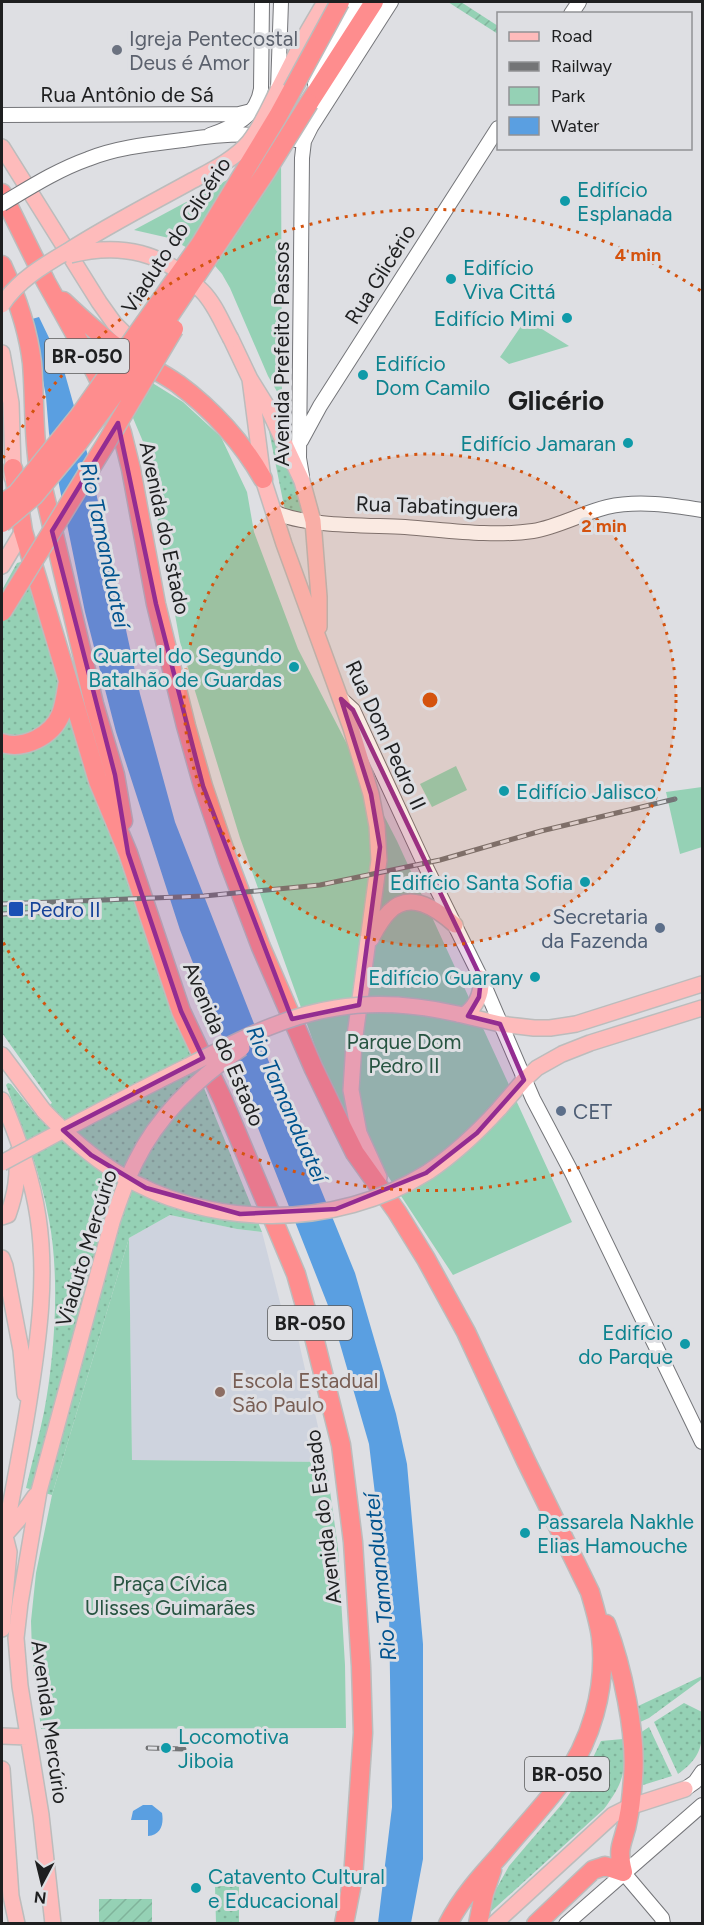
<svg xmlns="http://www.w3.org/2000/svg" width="704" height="1925" font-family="Figtree,sans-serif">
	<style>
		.built { fill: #ced3de }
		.grass { fill: url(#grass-dots) }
		.park { fill: #95d1b5 }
		.garden { fill: url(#garden-furrows) }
		.water { fill: #5a9fe1 }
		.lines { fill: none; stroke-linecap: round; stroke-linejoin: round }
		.secondary-casing { stroke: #747579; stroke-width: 16 }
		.primary-casing { stroke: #bcbcbc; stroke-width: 18 }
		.highway-casing { stroke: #bcbcbc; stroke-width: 21 }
		.secondary { stroke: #fff; stroke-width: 14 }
		.primary { stroke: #febbbb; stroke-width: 15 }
		.highway { stroke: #fe8d8e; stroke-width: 18 }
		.rail-casing { stroke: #737476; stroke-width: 5 }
		.rail { stroke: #dedfe3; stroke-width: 3; stroke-dasharray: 9; stroke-linecap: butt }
		.secondary-bridge-casing { stroke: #747579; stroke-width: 16; stroke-linecap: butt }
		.primary-bridge-casing { stroke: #bcbcbc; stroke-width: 18; stroke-linecap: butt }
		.highway-bridge-casing { stroke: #bcbcbc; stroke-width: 21; stroke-linecap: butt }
		.secondary-bridge { stroke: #fff; stroke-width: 14 }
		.primary-bridge { stroke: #febbbb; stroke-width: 15 }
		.highway-bridge { stroke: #fe8d8e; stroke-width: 18 }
		.marked { fill: #932c91; fill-opacity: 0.2; stroke: #932c91; stroke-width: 4.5; stroke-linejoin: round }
		.ring { fill: none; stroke: #d4530e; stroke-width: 3; stroke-dasharray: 3 6 }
		.worship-dot { fill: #6b7280; stroke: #dedfe3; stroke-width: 2 }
		.culture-dot { fill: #0f9aa8; stroke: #dedfe3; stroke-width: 2 }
		.transit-dot { fill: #1a4fb4; stroke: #dedfe3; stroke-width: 2 }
		.service-dot { fill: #5c6f8a; stroke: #dedfe3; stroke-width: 2 }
		.education-dot { fill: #8d6e63; stroke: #dedfe3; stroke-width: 2 }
		.labels { text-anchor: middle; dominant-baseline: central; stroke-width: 6; stroke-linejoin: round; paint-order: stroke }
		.shield { fill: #dedfe3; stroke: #58595a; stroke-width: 1.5 }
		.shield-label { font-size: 20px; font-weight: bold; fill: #1e1f20 }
		.worship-label { font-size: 21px; fill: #5b616d; stroke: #dedfe3; text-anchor: start }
		.street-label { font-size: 21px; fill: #1e1f20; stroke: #dedfe3 }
		.culture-label { font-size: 21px; fill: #0d838f; stroke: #dedfe3; text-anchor: start }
		.transit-label { font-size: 21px; fill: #164399; stroke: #dedfe3; text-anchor: start }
		.service-label { font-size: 21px; fill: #4e5e75; stroke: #dedfe3; text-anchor: end }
		.park-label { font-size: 21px; fill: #275441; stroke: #dedfe3 }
		.education-label { font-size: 21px; fill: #785e54; stroke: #dedfe3; text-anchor: start }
		.water-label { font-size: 22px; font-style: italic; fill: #00538f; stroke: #dedfe3 }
		.district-label { font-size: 27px; font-weight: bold; fill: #1e1f20; stroke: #dedfe3 }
		.centre { fill: #d4530e; stroke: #dedfe3; stroke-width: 3 }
		.ring-label { font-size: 18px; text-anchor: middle; font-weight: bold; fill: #d4530e; stroke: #dedfe3; stroke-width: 6; stroke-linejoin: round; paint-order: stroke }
	</style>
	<defs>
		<pattern id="grass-dots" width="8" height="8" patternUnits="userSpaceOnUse" patternTransform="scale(1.5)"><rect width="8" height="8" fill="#95d1b5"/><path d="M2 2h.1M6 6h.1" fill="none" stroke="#80b39b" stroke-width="1.8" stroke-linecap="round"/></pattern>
		<pattern id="garden-furrows" width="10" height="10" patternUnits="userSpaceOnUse" patternTransform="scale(1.5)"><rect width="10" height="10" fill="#95d1b5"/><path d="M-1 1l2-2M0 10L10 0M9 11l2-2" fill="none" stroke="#80b39b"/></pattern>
	</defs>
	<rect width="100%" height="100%" fill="#dedfe3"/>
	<!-- built -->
	<path class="built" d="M170,1215L237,1229L262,1232L283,1314L295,1325L326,1462L132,1460L129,1238Z"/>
	<!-- grass -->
	<path class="grass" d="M268,426C278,448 302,493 303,515L287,512L284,506Z
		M21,562L25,563C63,688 102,813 146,935C182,1035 222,1134 262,1232L237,1229L170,1215L129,1238L52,1495L26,1488C32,1462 39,1437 44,1412C55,1355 60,1277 49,1220C41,1173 23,1130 6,1085L8,1083L11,1084L36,1115L52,1103L2,1033V590L17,563Z
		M702,1676V1679L649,1718L638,1723L634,1708Z
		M684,1703L702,1712C703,1741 704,1756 678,1774L654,1722Z
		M649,1727L672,1776L643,1785L640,1733Z
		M623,1739C626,1772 624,1782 604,1809L485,1917L494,1893L509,1866L562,1804L588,1768L601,1741Z
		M215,1886H239V1923H216Z"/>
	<!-- park -->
	<path class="park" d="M281,151L282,400L268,376L230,288L222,274L210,260L169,238L134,230Z
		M526,319L569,346L509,364L500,357Z
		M106,354L183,402L221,437L247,492L254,532L298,649L397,841L572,1222L453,1275L330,1088L240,838L180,642L144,444Z
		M456,766L467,790L432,807L420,784Z
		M702,787V847L680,854L666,792Z
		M129,1238L132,1460L326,1462L338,1548L345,1665L346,1728L41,1729L32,1653L31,1621L36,1573L52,1495Z"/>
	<!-- garden -->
	<path class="garden" d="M448,2H461L498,26V34Z
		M99,1899H152V1923H99Z"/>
	<!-- water -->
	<path class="water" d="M39,317L63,367L88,456L140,694L175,822L269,1062L355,1273L396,1414L407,1464L423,1644V1859L411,1923H378L392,1807L389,1611L369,1444L331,1313L180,930L116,732L85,612L62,500L49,433L46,397L32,319Z
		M143,1805H152L162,1813C164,1824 161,1835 148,1836V1820H131L133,1811Z"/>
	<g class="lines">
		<defs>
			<path id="secondary" d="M571,14L579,2
				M315,84L335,37L357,2
				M278,89L281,2
				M2,115L239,114L251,111
				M210,135C234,127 257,116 261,89L262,2
				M183,140C220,134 260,131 296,140
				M301,441L320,406L498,128
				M302,476L299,458L302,158L304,141L311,127L391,2
				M274,512C306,527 368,525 405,527C447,530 491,537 533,531C558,527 582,513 607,507C638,500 671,505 702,510
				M341,699L353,710L422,859L481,978L533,1099L572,1173L702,1442
				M685,1789L695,1782L702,1772
				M623,1872L662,1918L663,1924
				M566,1924L702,1805"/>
			<path id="primary" d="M278,90L308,31L325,2
				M2,147L99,302L114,323L139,348
				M231,339L250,379L268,408L302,481L313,521L319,597V627
				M2,353L11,403L13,468L12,477
				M250,379L263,479L284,544L351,728L371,794L377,826L379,860L354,1043L351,1090L359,1133L379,1177
				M2,566L23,531
				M371,939C376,930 381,920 389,912C410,890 437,909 455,925
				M458,1014L500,1024L534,1028H550L576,1024L702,984
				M464,1015C477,1006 482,994 481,978
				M2,1055L44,1111
				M2,1100C18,1137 32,1177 38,1217C47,1276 39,1336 30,1394C22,1447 11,1499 2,1552
				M499,1109L524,1080L537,1068L562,1054L590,1043L702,1008
				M2,1217L8,1215C16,1192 18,1177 17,1153
				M2,1258L5,1266L21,1350L25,1394
				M5,1535L19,1519L35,1496
				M2,1629L9,1552L6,1540
				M2,1736L27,1737
				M2,1769L11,1896L17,1924
				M53,1924L41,1815L20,1686L16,1638L20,1603L39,1491L112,1222
				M494,1924L613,1815L629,1807L685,1789"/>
			<path id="highway" d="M309,103L374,2
				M2,193L46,282L85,352L114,410L122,433L131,469L156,604L186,726L203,786L228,860L261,947L314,1069L342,1127L355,1153L397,1212L426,1259L466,1332L526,1461L590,1592C594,1606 599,1622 601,1637C607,1688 591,1743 560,1784C542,1808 520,1831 501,1854C482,1875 461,1898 448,1924
				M2,265C16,295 28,329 32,363C35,399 33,435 39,471L94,704L115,775L123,821
				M63,301C80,317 96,332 115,346C135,360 158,370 178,384C212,409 243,443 263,479
				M13,468L23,531L98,781L128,853L181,1011L223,1100L296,1274L315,1341L341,1445L353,1542L361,1666L363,1733L353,1878L344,1924
				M2,743C24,750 52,736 61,714C65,703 66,692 68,681
				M606,1624C622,1666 637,1734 633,1778C632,1791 631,1806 628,1819C624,1844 616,1844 623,1872
				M478,1924L484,1894L492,1870
				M536,1924L593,1870L605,1866L623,1872"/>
		</defs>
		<!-- secondary casing -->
		<use href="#secondary" class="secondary-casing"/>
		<!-- primary casing -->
		<use href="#primary" class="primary-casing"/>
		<!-- highway casing -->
		<use href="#highway" class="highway-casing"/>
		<!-- secondary -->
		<use href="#secondary" class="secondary"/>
		<!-- primary -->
		<use href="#primary" class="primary"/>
		<!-- highway -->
		<use href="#highway" class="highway"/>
		<defs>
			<path id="rail" d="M2,904L204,896L320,885L440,860L541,831L675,799
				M2,914L67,911
				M148,1748L184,1749"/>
		</defs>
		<!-- rail casing -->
		<use href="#rail" class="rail-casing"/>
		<!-- rail -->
		<use href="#rail" class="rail"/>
		<defs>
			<path id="secondary-bridge" d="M2,204C29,188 57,170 88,159C118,147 151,144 183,140"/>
			<path id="primary-bridge" d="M70,255C121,242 164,252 202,291C215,304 222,323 231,339
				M2,305C17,281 44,265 68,251C107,226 148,205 188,183C208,172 234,160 249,142C261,127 269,108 278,90
				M44,1111C66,1134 89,1155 116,1172C208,1230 336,1230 428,1172C455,1154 477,1133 499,1109
				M2,1163C63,1130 125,1097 188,1066C235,1042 283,1016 336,1008C377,1001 418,1005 458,1014
				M112,1222C119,1201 126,1180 136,1161C159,1114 199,1077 242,1048"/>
			<path id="highway-bridge" d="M2,504L17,493L79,416L201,243L278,116L340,2
				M2,523L34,496L79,442L139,361L266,172L309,103
				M2,612L105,445L174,329"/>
		</defs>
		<!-- secondary-bridge casing -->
		<use href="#secondary-bridge" class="secondary-bridge-casing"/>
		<!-- primary-bridge casing -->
		<use href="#primary-bridge" class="primary-bridge-casing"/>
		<!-- highway-bridge casing -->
		<use href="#highway-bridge" class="highway-bridge-casing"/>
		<!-- secondary-bridge -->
		<use href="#secondary-bridge" class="secondary-bridge"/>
		<!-- primary-bridge -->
		<use href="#primary-bridge" class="primary-bridge"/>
		<!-- highway-bridge -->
		<use href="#highway-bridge" class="highway-bridge"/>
	</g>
	<!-- marked area -->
	<path class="marked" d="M118,423L156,604L203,786L292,1019L359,1005L380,847L371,794L341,699L353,710L481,978L479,997L468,1016L500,1024L524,1080L477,1133L426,1173L336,1209L240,1214L146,1188L91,1155L63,1130L203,1058L181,1011L128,853L115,775L52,531Z"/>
	<!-- distance rings -->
	<circle cx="430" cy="700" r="246" fill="#d4530e" fill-opacity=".12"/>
	<g class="ring">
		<circle cx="430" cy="700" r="246"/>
		<path d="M701 1109A491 491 0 0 1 3 942M3 458A491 491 0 0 1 701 291"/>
	</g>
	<!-- markers -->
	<circle class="worship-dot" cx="117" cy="50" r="6"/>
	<g class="culture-dot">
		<circle cx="565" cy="201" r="6"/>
		<circle cx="451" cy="279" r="6"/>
		<circle cx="567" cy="318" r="6"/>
		<circle cx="363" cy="375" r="6"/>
		<circle cx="628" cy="443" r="6"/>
		<circle cx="294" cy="667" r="6"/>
		<circle cx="504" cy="791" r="6"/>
		<circle cx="585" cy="882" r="6"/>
		<circle cx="535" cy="977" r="6"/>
		<circle cx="685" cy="1344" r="6"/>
		<circle cx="525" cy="1533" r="6"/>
		<circle cx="166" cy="1748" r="6"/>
		<circle cx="196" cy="1888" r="6"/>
	</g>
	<rect class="transit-dot" x="8" y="901" width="16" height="16" rx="3"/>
	<g class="service-dot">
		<circle cx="660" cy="928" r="6"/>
		<circle cx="561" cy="1111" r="6"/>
	</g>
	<circle class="education-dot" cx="220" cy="1392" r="6"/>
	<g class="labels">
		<!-- shield labels -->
		<g class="shield">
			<rect x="45" y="339" width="84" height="34" rx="4.5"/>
			<rect x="268" y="1306" width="84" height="34" rx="4.5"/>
			<rect x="525" y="1757" width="84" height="34" rx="4.5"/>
		</g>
		<g class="shield-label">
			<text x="87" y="356">BR-050</text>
			<text x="310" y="1323">BR-050</text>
			<text x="567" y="1774">BR-050</text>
		</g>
		<!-- worship labels -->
		<g class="worship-label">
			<text x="129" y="38">Igreja Pentecostal<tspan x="129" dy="24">Deus é Amor</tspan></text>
		</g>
		<!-- street labels -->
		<g class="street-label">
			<text x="127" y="94">Rua Antônio de Sá</text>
			<text transform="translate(176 235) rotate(-57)">Viaduto do Glicério</text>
			<text transform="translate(380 274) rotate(-58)">Rua Glicério</text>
			<text transform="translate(281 354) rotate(-90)">Avenida Prefeito Passos</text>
			<text transform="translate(437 506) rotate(2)">Rua Tabatinguera</text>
			<text transform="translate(165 528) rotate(78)">Avenida do Estado</text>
			<text transform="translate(386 735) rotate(65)">Rua Dom Pedro II</text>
			<text transform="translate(224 1044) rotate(67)">Avenida do Estado</text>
			<text transform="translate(86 1248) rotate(-73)">Viaduto Mercúrio</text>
			<text transform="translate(323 1517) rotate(-97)">Avenida do Estado</text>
			<text transform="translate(50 1722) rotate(82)">Avenida Mercúrio</text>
		</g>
		<!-- culture labels -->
		<g class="culture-label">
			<text x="577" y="189">Edifício<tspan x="577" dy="24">Esplanada</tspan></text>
			<text x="463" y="267">Edifício<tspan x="463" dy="24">Viva Cittá</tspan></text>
			<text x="555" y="318" text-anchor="end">Edifício Mimi</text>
			<text x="375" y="363">Edifício<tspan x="375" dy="24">Dom Camilo</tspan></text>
			<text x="616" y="443" text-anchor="end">Edifício Jamaran</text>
			<text x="282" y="655" text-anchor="end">Quartel do Segundo<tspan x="282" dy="24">Batalhão de Guardas</tspan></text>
			<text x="516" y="791">Edifício Jalisco</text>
			<text x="573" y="882" text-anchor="end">Edifício Santa Sofia</text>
			<text x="523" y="977" text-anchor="end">Edifício Guarany</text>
			<text x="673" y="1332" text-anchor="end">Edifício<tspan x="673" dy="24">do Parque</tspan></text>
			<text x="537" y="1521">Passarela Nakhle<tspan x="537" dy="24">Elias Hamouche</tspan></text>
			<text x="178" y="1736">Locomotiva<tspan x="178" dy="24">Jiboia</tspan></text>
			<text x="208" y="1876">Catavento Cultural<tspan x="208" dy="24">e Educacional</tspan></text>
		</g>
		<!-- transit labels -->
		<g class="transit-label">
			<text x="29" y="909">Pedro II</text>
		</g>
		<!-- service labels -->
		<g class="service-label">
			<text x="648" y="916">Secretaria<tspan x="648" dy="24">da Fazenda</tspan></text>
			<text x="573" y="1111" text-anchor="start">CET</text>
		</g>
		<!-- park labels -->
		<g class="park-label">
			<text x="404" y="1041">Parque Dom<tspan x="404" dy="24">Pedro II</tspan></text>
			<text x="170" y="1583">Praça Cívica<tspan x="170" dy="24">Ulisses Guimarães</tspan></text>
		</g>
		<!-- education labels -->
		<g class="education-label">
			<text x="232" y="1380">Escola Estadual<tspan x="232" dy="24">São Paulo</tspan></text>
		</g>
		<!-- water labels -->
		<g class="water-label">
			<text transform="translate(105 545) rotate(78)">Rio Tamanduateí</text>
			<text transform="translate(287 1104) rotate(66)">Rio Tamanduateí</text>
			<text transform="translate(380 1577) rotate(-96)">Rio Tamanduateí</text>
		</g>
		<!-- district labels -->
		<g class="district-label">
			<text x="556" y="400">Glicério</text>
		</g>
	</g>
	<circle cx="430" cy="700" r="9" class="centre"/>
	<g class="ring-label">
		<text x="638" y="261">4 min</text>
		<text x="604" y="532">2 min</text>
	</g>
	<!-- border -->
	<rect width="704" height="1925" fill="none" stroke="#1e1f20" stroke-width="6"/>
	<!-- legend -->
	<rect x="497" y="12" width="195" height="138" fill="#dedfe3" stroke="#919295" stroke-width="1.5"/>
	<rect x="509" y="32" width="30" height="9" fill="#febbbb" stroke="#919295" stroke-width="1.5"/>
	<text x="551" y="42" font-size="18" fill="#1e1f20">Road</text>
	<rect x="509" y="62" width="30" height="9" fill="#737476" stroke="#919295" stroke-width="1.5"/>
	<text x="551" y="72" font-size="18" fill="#1e1f20">Railway</text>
	<rect x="509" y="87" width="30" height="18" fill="#95d1b5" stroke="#919295" stroke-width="1.5"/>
	<text x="551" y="102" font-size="18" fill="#1e1f20">Park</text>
	<rect x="509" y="117" width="30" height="18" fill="#5a9fe1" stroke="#919295" stroke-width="1.5"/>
	<text x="551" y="132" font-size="18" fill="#1e1f20">Water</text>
	<!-- north arrow -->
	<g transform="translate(42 1883) rotate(187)" stroke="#dedfe3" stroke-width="4.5" paint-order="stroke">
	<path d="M0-4.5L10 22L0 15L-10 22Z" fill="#1e1f20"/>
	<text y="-9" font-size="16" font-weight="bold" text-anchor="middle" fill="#1e1f20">N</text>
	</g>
</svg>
